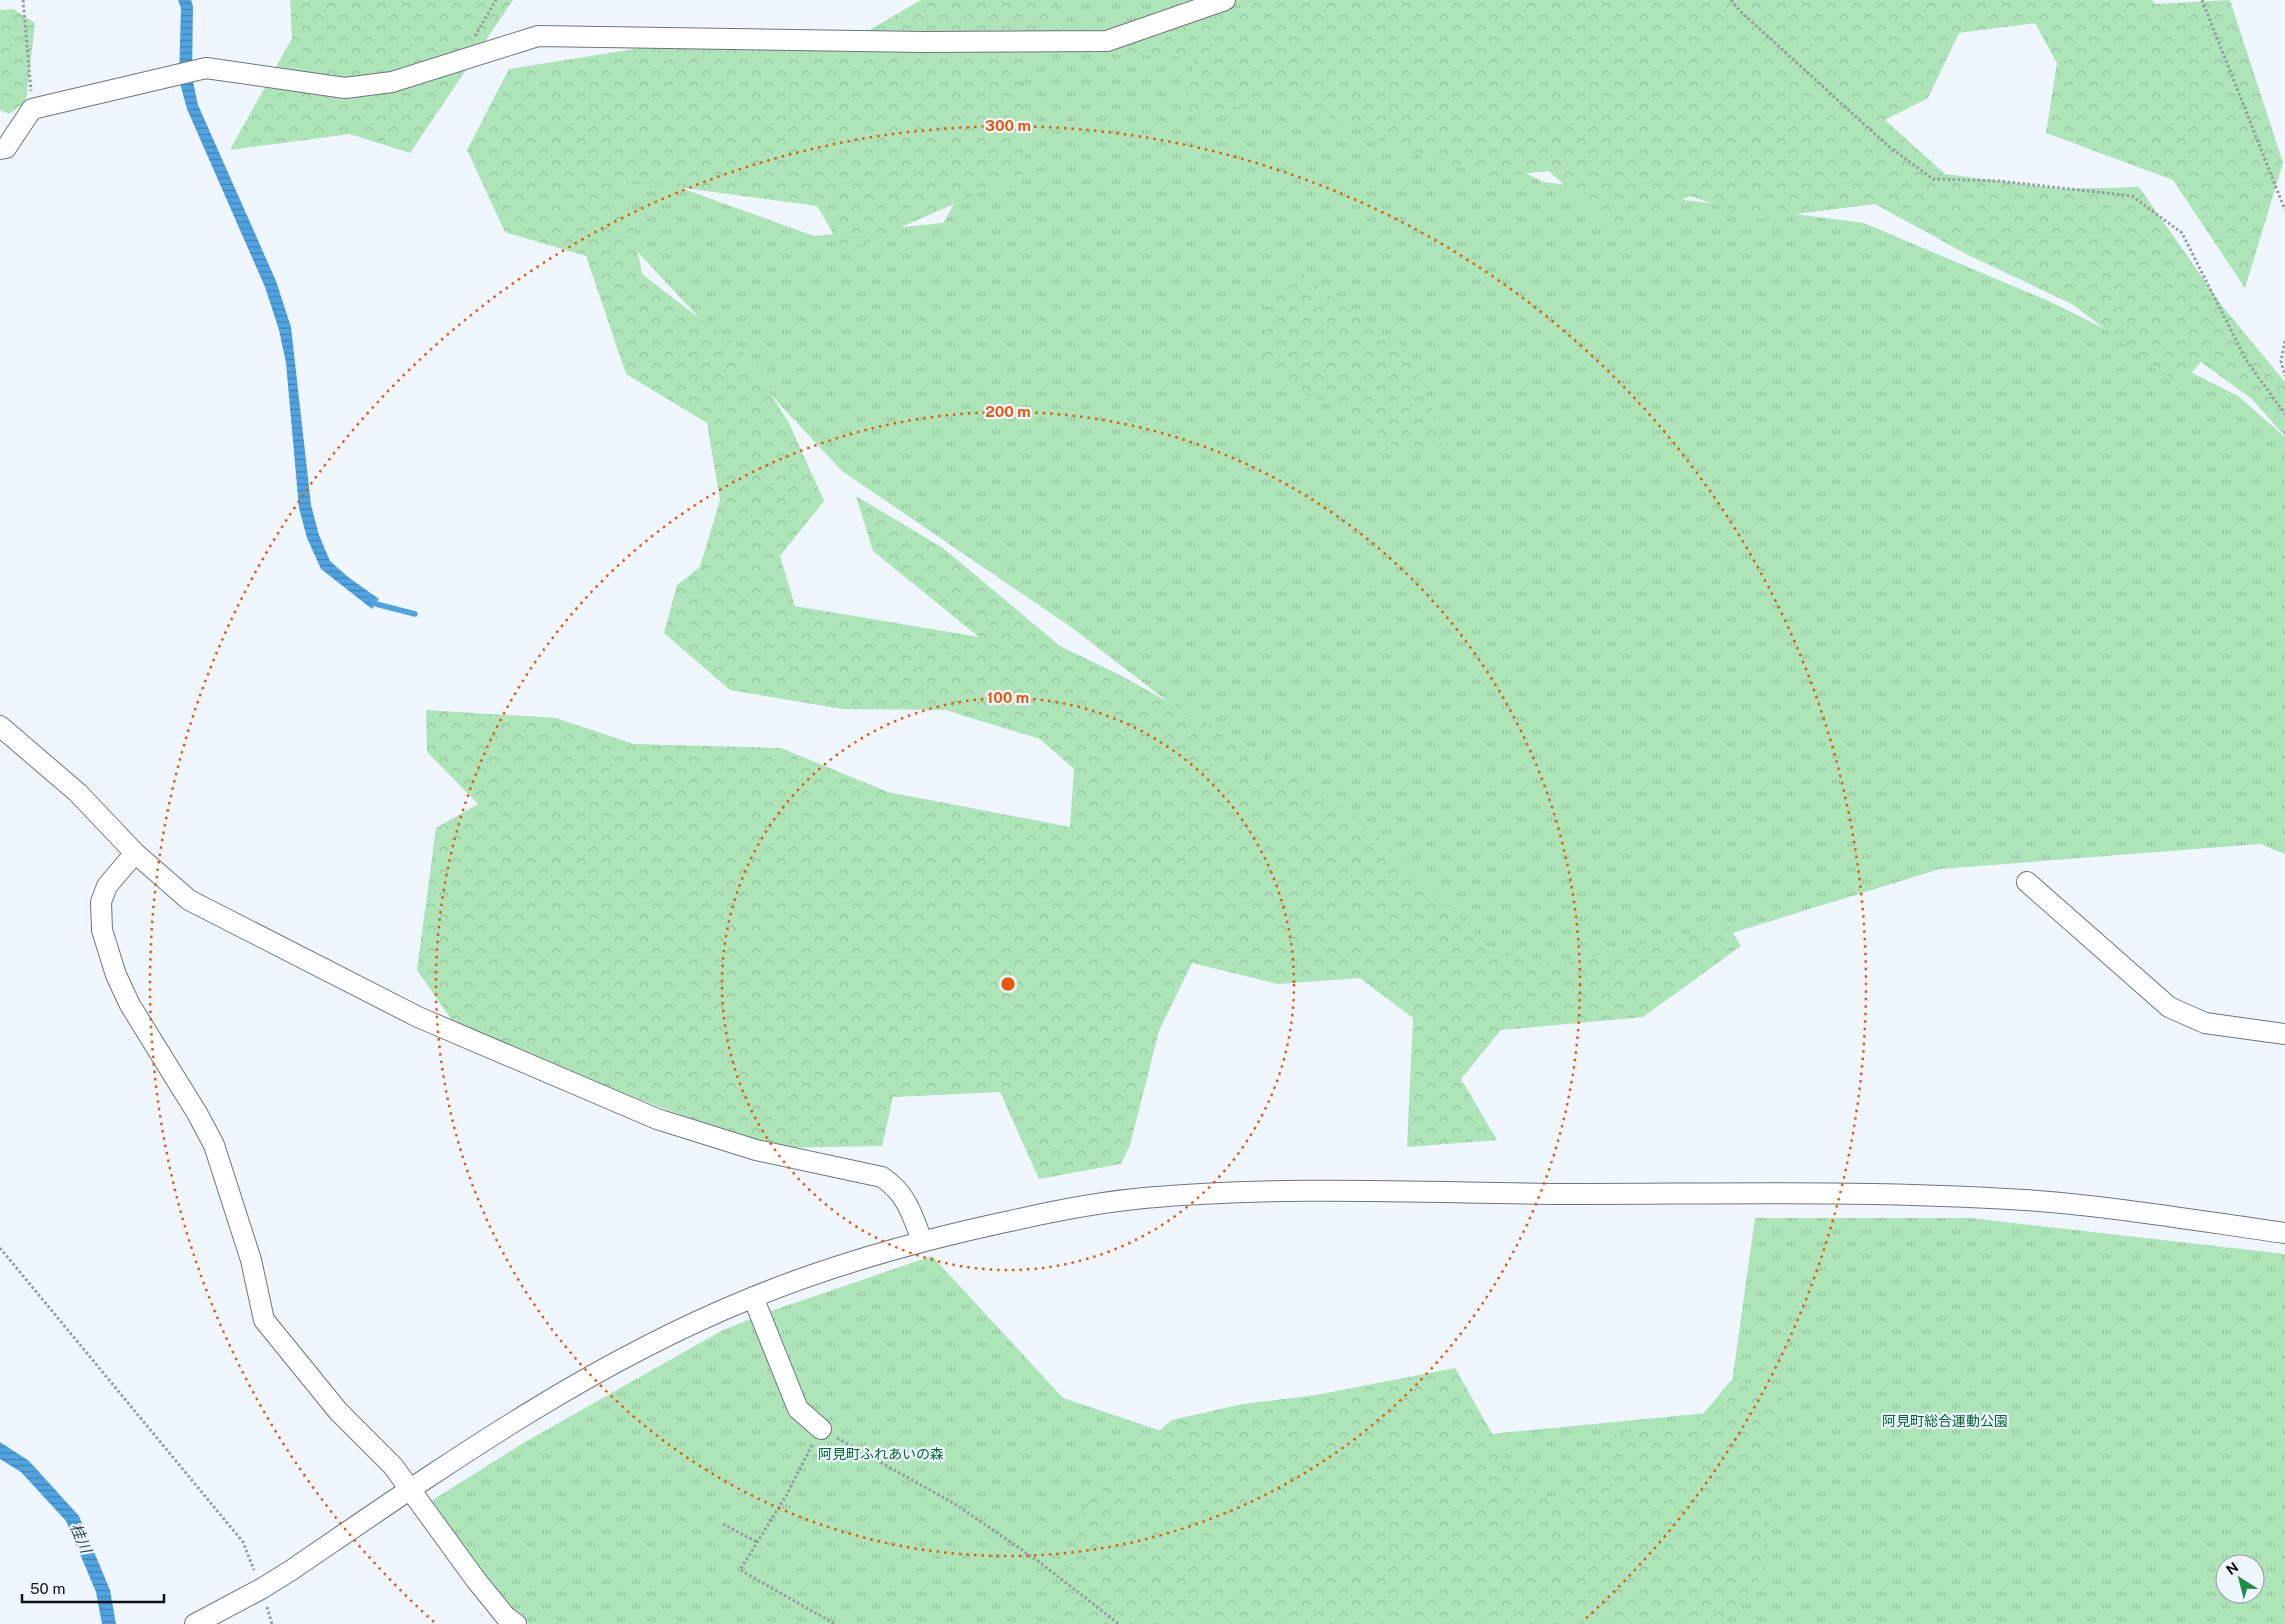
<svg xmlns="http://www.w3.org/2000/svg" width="2285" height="1624" font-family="'Public Sans','Noto Sans JP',sans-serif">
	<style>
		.grass { fill: url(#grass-tufts); fill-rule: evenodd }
		.forest { fill: url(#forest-crowns) }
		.water { fill: url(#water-rules) }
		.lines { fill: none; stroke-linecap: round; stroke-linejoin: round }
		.stream { stroke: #50a2e0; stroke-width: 5.5 }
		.minor-casing { stroke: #6e757b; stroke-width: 22 }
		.path { stroke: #979ca1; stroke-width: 3; stroke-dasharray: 2.5 2.5; stroke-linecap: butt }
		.minor { stroke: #fff; stroke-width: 20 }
		.ring { fill: none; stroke: #e8590c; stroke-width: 2.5; stroke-dasharray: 2.5 5 }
		.labels { text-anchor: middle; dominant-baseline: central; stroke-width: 4.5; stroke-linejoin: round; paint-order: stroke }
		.park-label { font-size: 14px; fill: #00682f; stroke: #eff6fd }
		.water-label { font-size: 15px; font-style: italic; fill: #1c3f59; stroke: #eff6fd }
		.centre { fill: #e8590c; stroke: #eff6fd; stroke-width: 2.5 }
		.ring-label { font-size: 15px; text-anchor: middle; font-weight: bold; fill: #e8590c; stroke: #eff6fd; stroke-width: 4.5; stroke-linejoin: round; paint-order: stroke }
	</style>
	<defs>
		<pattern id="grass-tufts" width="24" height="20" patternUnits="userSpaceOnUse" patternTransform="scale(1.25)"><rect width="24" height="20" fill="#ade5b9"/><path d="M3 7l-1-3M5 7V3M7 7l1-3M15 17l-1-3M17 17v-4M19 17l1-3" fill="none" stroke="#94c39e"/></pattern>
		<pattern id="forest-crowns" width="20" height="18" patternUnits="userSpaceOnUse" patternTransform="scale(1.25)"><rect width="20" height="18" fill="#ade5b9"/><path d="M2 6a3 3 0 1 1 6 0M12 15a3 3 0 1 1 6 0" fill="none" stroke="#94c39e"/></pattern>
		<pattern id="water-rules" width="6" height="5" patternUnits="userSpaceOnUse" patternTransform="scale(1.25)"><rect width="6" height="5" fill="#50a2e0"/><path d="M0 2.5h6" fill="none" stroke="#4183b4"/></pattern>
	</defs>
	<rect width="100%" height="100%" fill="#eff6fd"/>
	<!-- grass -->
	<path class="grass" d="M1021,0H1297L1290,49L1543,182L1864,223L2053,303L2238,396L2285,437V854L2260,844L1940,869L1543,991L1071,627L842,471L620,233L626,168L814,236L943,223L1003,120Z
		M1755,1218H1970L2285,1254V1624H529L517,1615L497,1592L431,1501L525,1442L721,1331L771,1311L932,1256L1063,1398L1242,1458L1728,1411ZM2225,1564H2255V1594H2225Z"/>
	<!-- forest -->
	<path class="forest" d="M290,0H513L410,153L350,134L230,150L292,38Z
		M921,0H1059L1023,80L1025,173L844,252L817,206L624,180L642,274L743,352L789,423L824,501L780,556L795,606L979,637L873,551L856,496L943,548L1060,646L1122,676L1323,790L1399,857L1496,954L1555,965L1728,924L1741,946L1643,1017L1501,1030L1461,1079L1497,1140L1407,1147L1413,1018L1360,978L1278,984L1192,963L1159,1031L1130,1145L1121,1164L1039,1179L1000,1092L893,1097L882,1146L770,1148L558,1069L451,1019L417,970L436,828L478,804L427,752L426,710L556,718L634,744L781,748L888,792L1070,827L1074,769L1040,739L945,710L843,709L730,690L664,633L677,585L700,567L720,500L707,423L626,374L586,256L505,232L467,150L509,69L641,48L866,32Z
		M1262,0H2152L2155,4L2230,0L2283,163L2245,288L2173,180L2046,133L2057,63L2035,23L1959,33L1928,98L1885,120L1945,174L2060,189L2139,187L2223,307L2285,382V436L2252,399L2201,362L2180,386L2072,304L1968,255L1875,204L1757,219L1690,196L1614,231L1549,171L1491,177L1395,147L1295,100L1186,114L1193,58L1112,53Z
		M0,8L1,10L13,9L35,23L26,102L9,114L0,110Z
		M1298,270L1355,316L1409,350L1431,406L1443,452L1396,448L1361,417L1293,387L1264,359L1266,293Z
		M1455,1368L1521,1485L1566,1504L1609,1435L1694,1425L1733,1378L1783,1398L1764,1572L1723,1624H1052L1085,1511L1100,1475L1135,1451L1172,1420L1243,1404L1316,1395Z"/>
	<!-- water -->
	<path class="water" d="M178,0H191L193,6L192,77L198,105L276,281L291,327L311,505L319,535L330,561L348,577L379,599L372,609L321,569L307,538L299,508L286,363L279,330L265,287L187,109L179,80L181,8Z
		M0,1442L29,1461L79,1516L110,1590L116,1624H102L96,1592L66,1521L21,1472L0,1459Z"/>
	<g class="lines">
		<!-- stream -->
		<path class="stream" d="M370,599L376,604L415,614"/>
		<defs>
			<path id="minor" d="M0,149L6,148L32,109L206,68L345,88L392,82L538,36L923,42L1107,41L1225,0
				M0,726L78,793L135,853L189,900L418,1017L657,1119L756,1150L882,1177C907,1194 912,1214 922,1241
				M135,853L107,886L101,902L102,930L116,975L130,1005L197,1113L214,1145L251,1260L264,1320L338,1411L393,1466L476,1580L506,1617L516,1624
				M2027,882L2169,1007L2205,1023L2285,1034
				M753,1297L798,1409L821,1429
				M195,1624L261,1589L290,1571C437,1471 584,1366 749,1299C833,1264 921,1240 1010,1221C1054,1211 1100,1202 1144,1198C1287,1185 1431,1193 1574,1194C1724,1194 1875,1190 2025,1200C2112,1206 2199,1221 2285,1233"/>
		</defs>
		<!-- minor casing -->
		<use href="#minor" class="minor-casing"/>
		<!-- path -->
		<path class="path" d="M23,0L31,91
			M1731,0L1740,11L1888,146L1933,179L1999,181L2132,196L2182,233L2246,360L2285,414
			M2202,0L2285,210
			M475,36L496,0
			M2285,341L2281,361L2285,376
			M0,1248L243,1542L254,1570
			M837,1438L955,1504L1038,1561L1119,1624
			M812,1445L786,1496L740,1570L835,1624
			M723,1524L757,1542
			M267,1607L272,1624"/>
		<!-- minor -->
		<use href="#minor" class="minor"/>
	</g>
	<!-- distance rings -->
	<g class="ring">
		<circle cx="1008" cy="984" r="286"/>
		<circle cx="1008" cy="984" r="572"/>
		<path d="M434 1622A858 858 0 1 1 1582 1622"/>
	</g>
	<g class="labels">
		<!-- park labels -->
		<g class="park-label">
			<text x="1945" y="1421">阿見町総合運動公園</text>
			<text x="881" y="1454">阿見町ふれあいの森</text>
		</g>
		<!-- water labels -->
		<g class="water-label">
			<text transform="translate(81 1538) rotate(67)">桂川</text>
		</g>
	</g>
	<circle cx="1008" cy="984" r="8" class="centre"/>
	<g class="ring-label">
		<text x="1008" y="131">300 m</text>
		<text x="1008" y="417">200 m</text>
		<text x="1008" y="703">100 m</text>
	</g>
	<!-- north arrow -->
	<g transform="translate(2240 1579) rotate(324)"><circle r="24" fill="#eff6fd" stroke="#959a9f"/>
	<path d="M0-4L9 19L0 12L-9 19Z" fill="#1f8c44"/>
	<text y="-8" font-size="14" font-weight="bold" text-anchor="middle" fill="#0e1113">N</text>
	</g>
	<!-- scale -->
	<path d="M22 1594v8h142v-8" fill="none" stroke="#0e1113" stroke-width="2.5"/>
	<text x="30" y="1594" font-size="15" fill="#0e1113" stroke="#eff6fd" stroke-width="4" paint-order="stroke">50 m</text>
</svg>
